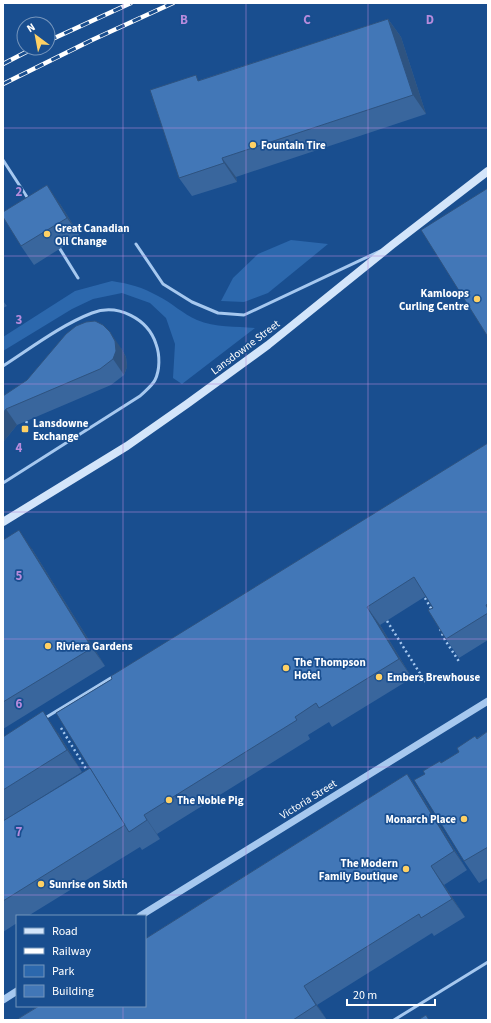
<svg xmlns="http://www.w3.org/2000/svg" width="491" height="1023" font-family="'Source Sans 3',sans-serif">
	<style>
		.green { fill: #2c68ad }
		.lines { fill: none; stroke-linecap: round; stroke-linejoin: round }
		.path { stroke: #a6c8ef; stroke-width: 2.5; stroke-dasharray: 2 3; stroke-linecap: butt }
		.service { stroke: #a6c8ef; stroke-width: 3 }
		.tertiary { stroke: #a6c8ef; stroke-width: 7 }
		.secondary { stroke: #d3e5fa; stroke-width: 8 }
		.rail-casing { stroke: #fff; stroke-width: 4.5 }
		.rail { stroke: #194e8f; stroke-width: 3; stroke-dasharray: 9; stroke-linecap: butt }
		.wall { fill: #39669d }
		.shaded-wall { fill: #2e5380 }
		.building { fill: #4277b7; stroke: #2e5380 }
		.grid { fill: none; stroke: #b68bdc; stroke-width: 1; stroke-opacity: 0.55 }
		.poi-dot { fill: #ffd164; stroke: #194e8f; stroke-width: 1.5 }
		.labels { text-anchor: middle; stroke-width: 3.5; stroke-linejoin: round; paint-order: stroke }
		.poi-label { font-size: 11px; font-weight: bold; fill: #fff; stroke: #194e8f; text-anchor: start }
		.street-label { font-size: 11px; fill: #fff; stroke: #194e8f }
		.grid-label { font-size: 13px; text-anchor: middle; font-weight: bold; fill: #b68bdc; stroke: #194e8f; stroke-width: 3.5; stroke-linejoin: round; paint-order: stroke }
	</style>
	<rect width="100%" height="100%" fill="#194e8f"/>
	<g class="green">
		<path d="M 291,240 L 328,244 L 268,293 L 244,302 L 221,301 L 233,278 L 258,254 Z"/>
		<path d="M 112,281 C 130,284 142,287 158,296 C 172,303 183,314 197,320 C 215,328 236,326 255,328 L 182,384 L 173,378 L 175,344 L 166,318 L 150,303 L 122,293 L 93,299 L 72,309 L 3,351 L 3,337 L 75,291 Z"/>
	</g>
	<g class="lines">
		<g class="path">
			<path d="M 25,433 L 27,419"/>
			<path d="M 425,598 L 432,610"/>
			<path d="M 387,621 L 426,683"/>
			<path d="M 440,629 L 445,640 L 460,663"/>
			<path d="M 61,728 L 88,772"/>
		</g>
		<g class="service">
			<path d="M 3,160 L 29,200"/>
			<path d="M 136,244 L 163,284 L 192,302 L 218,313 L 244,315 L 380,251"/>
			<path d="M 60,249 L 78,278"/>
			<path d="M 3,366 C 31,348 61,325 92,313 C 118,303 148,319 156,344 C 160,355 160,370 155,380 C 152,386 145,391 140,396 L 3,483"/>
			<path d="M 45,718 L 114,676"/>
			<path d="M 394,1020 L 488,962"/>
		</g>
		<g class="tertiary">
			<path d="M 140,916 L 488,701"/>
			<path d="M 3,1000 L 17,991"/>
		</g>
		<path class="secondary" d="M 3,522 L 127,446 L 187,404 L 268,345 L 392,245 L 488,171"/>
		<defs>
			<g id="rail">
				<path d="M 48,41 L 131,3"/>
				<path d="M 3,64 L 34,48"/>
				<path d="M 3,84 L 92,40 L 173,3"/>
			</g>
		</defs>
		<use href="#rail" class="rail-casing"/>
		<use href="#rail" class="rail"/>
	</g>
	<g class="wall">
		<path d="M 388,19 L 401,37 L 426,114 L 236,177 L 237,182 L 192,196 L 179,178 L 200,80 Z"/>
		<path d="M 60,204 L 80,236 L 34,265 L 21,246 Z"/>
		<path d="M 3,301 L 7,306 L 3,308 Z"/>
		<path d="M 121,348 L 126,357 L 127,367 L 124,375 L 111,385 L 17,425 L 4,441 L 3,441 L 3,396 Z"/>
		<path d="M 488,443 L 488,640 L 459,658 L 446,639 L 433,608 L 426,596 L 380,625 L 412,678 L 332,727 L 329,722 L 308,735 L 310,739 L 157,834 L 160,839 L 142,850 L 140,847 L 28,916 L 17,916 L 17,923 L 3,932 L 3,821 L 90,768 L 112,679 Z"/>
		<path d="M 3,540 L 32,549 L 105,666 L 3,729 Z"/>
		<path d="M 488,731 L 488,878 L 479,883 L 464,861 L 425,774 L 441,763 L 459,752 L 477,738 Z"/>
		<path d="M 58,733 L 82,772 L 3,821 L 3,737 Z"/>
		<path d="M 407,774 L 420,793 L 467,870 L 444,885 L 465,917 L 434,936 L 432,933 L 317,1005 L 327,1020 L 16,1020 Z"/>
	</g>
	<g class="shaded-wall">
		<path d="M 388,19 L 401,37 L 426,114 L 413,95 Z"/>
		<path d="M 222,158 L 236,177 L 237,182 L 224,163 Z"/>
		<path d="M 47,185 L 60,204 L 80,236 L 67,218 Z"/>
		<path d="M 110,332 L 121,348 L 126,357 L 127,367 L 124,375 L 113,359 Z"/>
		<path d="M 6,409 L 17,425 L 4,441 L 3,440 L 3,413 Z"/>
		<path d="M 19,530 L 32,549 L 105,666 L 92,648 Z"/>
		<path d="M 367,607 L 380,625 L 412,678 L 399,659 Z"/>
		<path d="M 43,711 L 58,733 L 82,772 L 67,750 Z"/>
		<path d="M 407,774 L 420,793 L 467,870 L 454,851 Z"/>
		<path d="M 144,815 L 157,834 L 160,839 L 147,820 Z"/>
		<path d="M 431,866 L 444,885 L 465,917 L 452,899 Z"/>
		<path d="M 304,986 L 317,1005 L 327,1020 L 316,1005 Z"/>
	</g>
	<g class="building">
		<path d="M 388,19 L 413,95 L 222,158 L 224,163 L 179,178 L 150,90 L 196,75 L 198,81 Z"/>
		<path d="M 47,185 L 67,218 L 21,246 L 3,217 L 3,212 Z"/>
		<path d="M 488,188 L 488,337 L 421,230 Z"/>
		<path d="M 95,321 L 103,325 L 110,332 L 115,341 L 116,351 L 113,359 L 100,369 L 6,409 L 3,413 L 3,396 L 27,380 L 66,334 L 76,326 L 86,322 Z"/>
		<path d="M 488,443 L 488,604 L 486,605 L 488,609 L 488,613 L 446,639 L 428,610 L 433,608 L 414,577 L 367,607 L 399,659 L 319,708 L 316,703 L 295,717 L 297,720 L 144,815 L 147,820 L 129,832 L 56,713 L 112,679 L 111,676 Z"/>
		<path d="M 19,530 L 92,648 L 3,702 L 3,540 Z"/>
		<path d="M 43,711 L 67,750 L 3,790 L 3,737 Z"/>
		<path d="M 488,731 L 488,847 L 464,861 L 414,780 L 425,774 L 423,771 L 440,761 L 441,763 L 459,752 L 457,748 L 475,736 L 477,739 Z"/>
		<path d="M 90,768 L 125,825 L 3,901 L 3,821 Z"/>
		<path d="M 407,774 L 454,851 L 431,866 L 452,899 L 421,918 L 419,914 L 304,986 L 316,1005 L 293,1020 L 16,1020 L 39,1006 L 145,1006 L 145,939 Z"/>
		<path d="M 426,1015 L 429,1020 L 418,1020 Z"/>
	</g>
	<path class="grid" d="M 123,3 L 123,916M 246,3 L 246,1020M 368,3 L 368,1020M 3,128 L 488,128M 3,256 L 488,256M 3,384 L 488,384M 3,512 L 488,512M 3,639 L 488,639M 3,767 L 488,767M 3,895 L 488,895M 123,1006 L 123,1020"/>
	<g class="poi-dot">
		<circle cx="253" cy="145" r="4"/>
		<circle cx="47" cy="234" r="4"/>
		<circle cx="477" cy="299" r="4"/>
		<rect x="21" y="425" width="8" height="8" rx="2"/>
		<circle cx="48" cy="646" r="4"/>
		<circle cx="286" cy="668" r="4"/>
		<circle cx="379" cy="677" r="4"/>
		<circle cx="169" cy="800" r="4"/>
		<circle cx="464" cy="819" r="4"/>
		<circle cx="406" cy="869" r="4"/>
		<circle cx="41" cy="884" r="4"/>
	</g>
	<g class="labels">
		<g class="poi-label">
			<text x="261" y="149">Fountain Tire</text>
			<text x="55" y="232">Great Canadian<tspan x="55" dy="13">Oil Change</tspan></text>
			<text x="469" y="297" text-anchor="end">Kamloops<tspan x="469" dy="13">Curling Centre</tspan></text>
			<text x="33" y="427">Lansdowne<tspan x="33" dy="13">Exchange</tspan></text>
			<text x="56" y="650">Riviera Gardens</text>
			<text x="294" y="666">The Thompson<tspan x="294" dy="13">Hotel</tspan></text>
			<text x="387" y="681">Embers Brewhouse</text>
			<text x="177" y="804">The Noble Pig</text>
			<text x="456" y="823" text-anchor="end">Monarch Place</text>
			<text x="398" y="867" text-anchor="end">The Modern<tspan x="398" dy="13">Family Boutique</tspan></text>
			<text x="49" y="888">Sunrise on Sixth</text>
		</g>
		<g class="street-label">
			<text transform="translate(245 347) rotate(-37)" y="4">Lansdowne Street</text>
			<text transform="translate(308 799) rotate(-32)" y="4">Victoria Street</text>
		</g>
	</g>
	<g class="grid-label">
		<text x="184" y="24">B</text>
		<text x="307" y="24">C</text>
		<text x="430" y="24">D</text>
		<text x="19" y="196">2</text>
		<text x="19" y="324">3</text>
		<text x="19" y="452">4</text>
		<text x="19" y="580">5</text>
		<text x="19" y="708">6</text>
		<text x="19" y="836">7</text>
	</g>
	<rect width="491" height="1023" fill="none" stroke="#ffffff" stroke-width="8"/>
	<rect x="16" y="915" width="130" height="92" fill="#194e8f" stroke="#7595bc"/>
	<rect x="24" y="928" width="20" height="6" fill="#d3e5fa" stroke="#7595bc"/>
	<text x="52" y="935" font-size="12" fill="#ffffff">Road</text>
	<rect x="24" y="948" width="20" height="6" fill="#ffffff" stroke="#7595bc"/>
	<text x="52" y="955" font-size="12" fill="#ffffff">Railway</text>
	<rect x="24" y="965" width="20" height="12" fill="#2c68ad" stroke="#7595bc"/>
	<text x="52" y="975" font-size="12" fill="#ffffff">Park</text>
	<rect x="24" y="985" width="20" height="12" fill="#4277b7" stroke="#7595bc"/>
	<text x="52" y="995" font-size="12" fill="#ffffff">Building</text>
	<g transform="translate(36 36) rotate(328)"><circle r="19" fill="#194e8f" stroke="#7595bc"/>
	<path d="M0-3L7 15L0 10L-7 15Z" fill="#ffd164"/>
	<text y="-6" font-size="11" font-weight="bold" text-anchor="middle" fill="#ffffff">N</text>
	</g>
	<path d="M347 999v6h88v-6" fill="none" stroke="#ffffff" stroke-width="2"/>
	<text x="353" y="999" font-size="12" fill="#ffffff" stroke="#194e8f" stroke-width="3" paint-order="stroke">20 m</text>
</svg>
